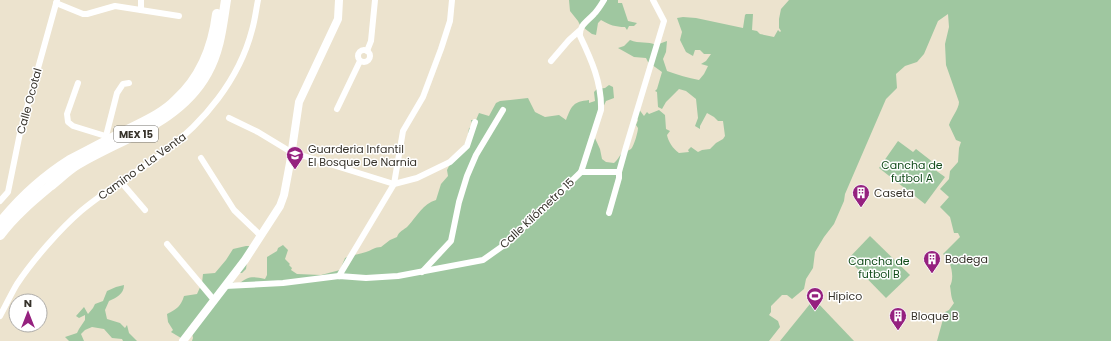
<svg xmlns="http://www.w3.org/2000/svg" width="1111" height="341" font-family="Poppins,sans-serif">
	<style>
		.green { fill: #9fc7a0 }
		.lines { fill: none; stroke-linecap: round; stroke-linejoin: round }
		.minor { stroke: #fff; stroke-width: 6 }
		.tertiary { stroke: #fff; stroke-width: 8 }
		.primary { stroke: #fff; stroke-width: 10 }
		.labels { text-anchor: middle; stroke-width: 3; stroke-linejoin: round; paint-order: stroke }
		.shield { fill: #fff; stroke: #73706b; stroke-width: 1 }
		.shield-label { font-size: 10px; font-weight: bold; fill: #37332b }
		.street-label { font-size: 11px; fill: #37332b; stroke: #fff }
		.poi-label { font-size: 11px; fill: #37332b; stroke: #fff; text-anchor: start }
		.park-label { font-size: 11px; fill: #114b19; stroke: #fff }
	</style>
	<rect width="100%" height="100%" fill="#ece3ce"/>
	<g class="green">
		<path d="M 569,0 L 618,0 L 618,3 L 622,3 L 628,21 L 637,23 L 634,26 L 629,26 L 627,30 L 625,27 C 615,27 610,25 601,20 L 598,23 L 596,35 L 592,34 L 580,25 L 578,21 L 570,11 Z"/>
		<path d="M 789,0 L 1111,0 L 1111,341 L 937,341 L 945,312 L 949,310 L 954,303 C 951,299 951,291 950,286 C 955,277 951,260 943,254 L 960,237 L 958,233 L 954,233 L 950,217 L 940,207 L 949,197 L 940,189 L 949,179 L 950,171 L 958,162 L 959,148 L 961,142 L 956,140 L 949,125 C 951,118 959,109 959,102 L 946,65 L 945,44 L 949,27 L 948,14 L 938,21 L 924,54 L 917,62 L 905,66 L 896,74 L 897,88 L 886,99 L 845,194 L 844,201 L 834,224 L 824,237 L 815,252 L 813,268 L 806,279 L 804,289 L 792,299 L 787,295 L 782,295 L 771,306 L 771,312 L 769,315 L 778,321 L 780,327 L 769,341 L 192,341 L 193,338 L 192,333 L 181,338 L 171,332 L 173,330 L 168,322 L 167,314 C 177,309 181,306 184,296 L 197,294 L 202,283 L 203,274 L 215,273 L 226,260 L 233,249 L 246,246 L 253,246 L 248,255 L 246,269 L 242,273 L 234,273 L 231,282 L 238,284 C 249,276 252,276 265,279 L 267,275 L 267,257 L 277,251 L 278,248 L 283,245 L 288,250 L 285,259 L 290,264 L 289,265 L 292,268 L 291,270 L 297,274 L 321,275 L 340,270 L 345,258 C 353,254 358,255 366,252 C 372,250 375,247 381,247 L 390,240 L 397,237 C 399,231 404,230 408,226 C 417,216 423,204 436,200 L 441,184 L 448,176 L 447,170 L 449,166 L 467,141 L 469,128 L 473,127 L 471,120 L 476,120 L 479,113 L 489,116 L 496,103 L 500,101 L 528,98 L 535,112 L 545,117 L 559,115 L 566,120 C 572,105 573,102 589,100 L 589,103 L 595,101 L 594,92 L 597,89 L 605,88 L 609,85 L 613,87 L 614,98 L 606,101 L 601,112 L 594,136 L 600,149 L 602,159 L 606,162 L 614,163 C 618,160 619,156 622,153 C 625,151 628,151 631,149 C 634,146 638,132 638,128 L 636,125 L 638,120 L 636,118 L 638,117 L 638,108 L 644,116 L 647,112 L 649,114 L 659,110 L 665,115 L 666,129 L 670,131 L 667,135 C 668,141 673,149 679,153 L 689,152 L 688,150 L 691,147 L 698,152 L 702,150 L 710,149 L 716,143 L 723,139 L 725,136 L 723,121 L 718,121 L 714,117 L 707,113 L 700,126 L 700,129 L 695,126 L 698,118 L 696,99 L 686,91 L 679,89 L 666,102 L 662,109 L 658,107 L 657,92 L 655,91 L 657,89 L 662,72 L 648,62 L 646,58 L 634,57 L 618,48 L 624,46 L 630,40 C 639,44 648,41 656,45 L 667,41 L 666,52 L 663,59 L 667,71 C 678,75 688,78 699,80 L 704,74 L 708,66 L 701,64 L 706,61 L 711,54 L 704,54 L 700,50 L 695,50 L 693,56 L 686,52 L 680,40 L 682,32 L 677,18 L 683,17 L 696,18 L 743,28 L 745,15 L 746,14 L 753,14 L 752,30 L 757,31 L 760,34 L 774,37 L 778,30 L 780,32 L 781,31 L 779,28 L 779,19 L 781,9 Z"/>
		<path d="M 898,141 L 913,152 L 916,149 L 934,163 L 931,167 L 945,177 L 925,204 L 879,168 Z"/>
		<path d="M 870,236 L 910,275 L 886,298 L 848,259 Z"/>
		<path d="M 124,285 C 124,294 116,298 109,301 L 105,310 L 107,319 L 120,323 L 125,328 L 127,325 L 129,333 L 137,341 L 123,341 L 122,339 L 112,338 L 104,329 L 92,327 L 85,330 L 81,334 L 84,341 L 69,341 L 65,337 L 77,333 L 79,329 L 85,320 L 85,315 L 79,318 L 76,316 L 84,307 L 88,314 L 93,308 L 95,304 L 103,301 L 107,291 L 116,287 Z"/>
		<path d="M 814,299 L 854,341 L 780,341 Z"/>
	</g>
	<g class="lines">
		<g class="minor">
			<path d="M 56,3 L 83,14 L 87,14 L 115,6 L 179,16"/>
			<path d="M 141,10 L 141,0"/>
			<circle cx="364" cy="56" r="6"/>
			<path d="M 367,51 L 371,41 L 375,0"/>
			<path d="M 551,61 L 569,40 L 579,31"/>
			<path d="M 78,83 L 67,114 L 68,122 L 73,126 L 112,138"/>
			<path d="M 337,109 L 360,61"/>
			<path d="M 229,118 L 258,132 L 291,152 L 394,184 L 417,178 L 450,162 L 467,146 L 475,122"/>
			<path d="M 106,136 L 117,93 L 123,84 L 129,83"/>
			<path d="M 201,158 L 234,210 L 261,236"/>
			<path d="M 581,172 L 601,110 C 602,83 591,59 580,36 C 579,25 588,21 594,14 C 598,10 601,5 604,0"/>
			<path d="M 121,182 L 145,210"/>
			<path d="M 0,201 L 8,192 L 20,133 L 57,0"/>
			<path d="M 609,213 L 619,178 L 619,172 L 626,147 L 664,21 L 653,0"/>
			<path d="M 167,244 L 214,300"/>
			<path d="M 422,272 L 451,241 L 459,202 L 467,176 L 476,155 L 503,110"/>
			<path d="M 339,276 L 394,184 L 403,131 L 423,97 L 441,49 L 450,21 L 452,0"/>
			<path d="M 225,286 L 283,283 L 339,276 L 366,278 L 398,276 L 483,260 L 507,243 L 581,172 L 619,172"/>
			<path d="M 0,316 C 6,305 11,294 17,284 C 33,260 60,229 81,211 C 107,189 136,173 163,153 C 204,122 239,80 252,30 C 255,20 256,10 258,0"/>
		</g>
		<path class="tertiary" d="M 183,341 L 245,260 L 280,206 L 284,195 L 290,163 L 299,102 L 338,19 L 339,0"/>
		<g class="primary">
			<path d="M 0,223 C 20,198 43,177 70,160 C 88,151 106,141 124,132 C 141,123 163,114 176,100 C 201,77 213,47 217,14"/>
			<path d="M 0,235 C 14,216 32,201 50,186 C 59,179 68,170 78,164 C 124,137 180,122 207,73 C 220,50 222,25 226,0"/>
		</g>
	</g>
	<defs>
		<symbol id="school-pin" viewBox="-11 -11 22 30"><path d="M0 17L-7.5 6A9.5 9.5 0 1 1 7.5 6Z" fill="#95217f" stroke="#fff"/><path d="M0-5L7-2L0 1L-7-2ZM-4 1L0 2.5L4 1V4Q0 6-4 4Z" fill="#fff"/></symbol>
		<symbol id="building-pin" viewBox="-11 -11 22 30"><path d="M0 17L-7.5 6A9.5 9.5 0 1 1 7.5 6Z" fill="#95217f" stroke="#fff"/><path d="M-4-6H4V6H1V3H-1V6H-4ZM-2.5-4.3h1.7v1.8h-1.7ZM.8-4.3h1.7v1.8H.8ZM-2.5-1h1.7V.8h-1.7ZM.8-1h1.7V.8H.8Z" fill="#fff"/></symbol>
		<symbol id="stadium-pin" viewBox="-11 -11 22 30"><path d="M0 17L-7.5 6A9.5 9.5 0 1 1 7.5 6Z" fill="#95217f" stroke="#fff"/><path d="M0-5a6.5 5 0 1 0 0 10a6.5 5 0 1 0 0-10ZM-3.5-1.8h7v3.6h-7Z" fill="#fff"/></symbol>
	</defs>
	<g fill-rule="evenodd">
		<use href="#school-pin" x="285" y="145" width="20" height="27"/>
		<use href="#building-pin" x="851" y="183" width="20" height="27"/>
		<use href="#building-pin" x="922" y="249" width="20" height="27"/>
		<use href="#stadium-pin" x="805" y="286" width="20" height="27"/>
		<use href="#building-pin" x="888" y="306" width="20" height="27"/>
	</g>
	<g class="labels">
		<rect class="shield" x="114" y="126" width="44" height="16" rx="3"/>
		<g class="shield-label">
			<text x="136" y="138">MEX 15</text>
		</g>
		<g class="street-label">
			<text transform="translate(29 101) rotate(-75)" y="4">Calle Ocotal</text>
			<text transform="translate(142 166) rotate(-36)" y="4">Camino a La Venta</text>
			<text transform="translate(537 213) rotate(-43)" y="4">Calle Kilómetro 15</text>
		</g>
		<g class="poi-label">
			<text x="308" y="153">Guarderia Infantil<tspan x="308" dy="13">El Bosque De Narnia</tspan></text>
			<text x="874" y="197">Caseta</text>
			<text x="945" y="263">Bodega</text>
			<text x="828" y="300">Hípico</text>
			<text x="911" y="320">Bloque B</text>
		</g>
		<g class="park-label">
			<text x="912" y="169">Cancha de<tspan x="912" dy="13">futbol A</tspan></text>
			<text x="879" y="265">Cancha de<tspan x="879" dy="13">futbol B</tspan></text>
		</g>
	</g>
	<g transform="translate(28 313)"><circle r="19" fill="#ffffff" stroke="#afadaa"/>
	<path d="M0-3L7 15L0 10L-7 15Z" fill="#95217f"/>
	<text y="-6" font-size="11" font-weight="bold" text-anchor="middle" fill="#37332b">N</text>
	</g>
</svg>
